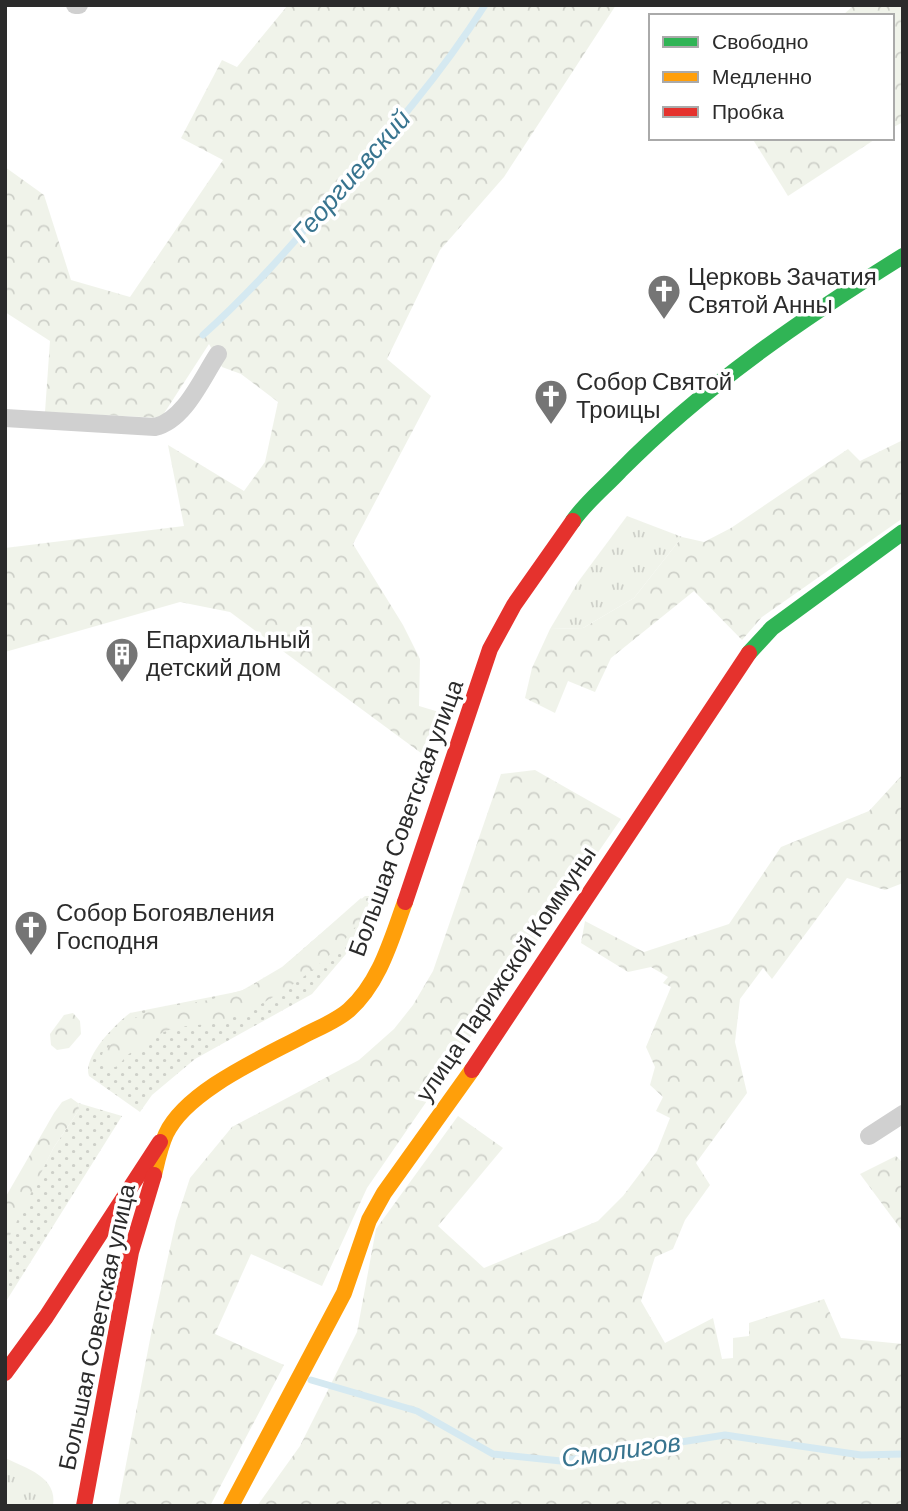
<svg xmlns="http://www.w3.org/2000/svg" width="908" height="1511" font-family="Barlow,sans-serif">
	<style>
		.grass { fill: url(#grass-dots) }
		.forest { fill: url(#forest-crowns) }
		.park { fill: url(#park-tufts) }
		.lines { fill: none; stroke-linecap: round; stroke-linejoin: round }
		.stream { stroke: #d5e9f1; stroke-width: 7 }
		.street { stroke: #d0d0d0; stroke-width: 18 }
		.fast { stroke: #30b455; stroke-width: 16 }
		.slow { stroke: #ff9f0a; stroke-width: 16 }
		.jam { stroke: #e5322d; stroke-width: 16 }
		.labels { text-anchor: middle; stroke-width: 7; stroke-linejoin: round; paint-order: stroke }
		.poi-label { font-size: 24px; fill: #2b2b2b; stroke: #fff; text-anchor: start }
		.street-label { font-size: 24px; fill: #2b2b2b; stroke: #fff }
		.water-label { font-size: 26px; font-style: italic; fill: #38748f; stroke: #fff }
	</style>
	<defs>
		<pattern id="grass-dots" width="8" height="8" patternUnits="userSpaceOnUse" patternTransform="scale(1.75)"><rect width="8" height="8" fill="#f0f3ea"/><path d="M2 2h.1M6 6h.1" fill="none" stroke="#ced0c9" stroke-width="1.8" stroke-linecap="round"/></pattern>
		<pattern id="forest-crowns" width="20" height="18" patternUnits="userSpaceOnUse" patternTransform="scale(1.75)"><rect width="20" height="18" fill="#f0f3ea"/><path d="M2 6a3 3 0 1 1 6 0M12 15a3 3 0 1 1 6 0" fill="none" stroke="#ced0c9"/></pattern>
		<pattern id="park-tufts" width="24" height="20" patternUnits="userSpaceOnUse" patternTransform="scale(1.75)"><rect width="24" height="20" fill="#f0f3ea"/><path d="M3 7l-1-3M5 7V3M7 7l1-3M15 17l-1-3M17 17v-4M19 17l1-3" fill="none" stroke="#ced0c9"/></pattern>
	</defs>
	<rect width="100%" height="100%" fill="#fff"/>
	<g class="grass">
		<path d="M 365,896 L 372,896 L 346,954 L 312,994 L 195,1059 L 152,1095 L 140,1112 L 89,1076 C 82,1058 115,1024 130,1013 L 241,991 L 282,967 Z"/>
		<path d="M 78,1103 L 122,1116 L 5,1303 L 5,1245 L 9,1234 L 54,1147 L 79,1110 Z"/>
	</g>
	<g class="forest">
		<path d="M 288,5 L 616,5 L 504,177 L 440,250 L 387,359 L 431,396 L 353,544 L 403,625 L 420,659 L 419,706 L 439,712 L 421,753 L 230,612 L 180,602 L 5,652 L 5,548 L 184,526 L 168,445 L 244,491 L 265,462 L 278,402 L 241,374 L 222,367 L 209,344 L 161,418 L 45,412 L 50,341 L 5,312 L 5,167 L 44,195 L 71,280 L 130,297 L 223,160 L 181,138 L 222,60 L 237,67 Z"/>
		<path d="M 854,5 L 903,5 L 903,122 L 892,128 L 892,16 L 842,16 Z"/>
		<path d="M 752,138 L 877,138 L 788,196 Z"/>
		<path d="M 903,440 L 903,518 L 762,617 L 742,640 L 694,591 L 611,658 L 595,692 L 568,681 L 555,713 L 525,698 L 532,668 L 550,629 L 583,628 L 634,598 L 682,537 L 704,542 L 731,528 L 848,449 L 860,461 Z"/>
		<path d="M 535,770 L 621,819 L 367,1188 L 322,1286 L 251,1254 L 215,1334 L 284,1365 L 210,1506 L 118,1506 L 152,1329 L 176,1221 L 190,1178 L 232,1127 L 359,1060 L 394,1029 L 413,1005 L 433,971 L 501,774 Z"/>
		<path d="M 903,774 L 903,883 L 885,890 L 847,878 L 772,979 L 763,968 L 740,999 L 735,1042 L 747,1093 L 696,1163 L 710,1185 L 685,1220 L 673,1249 L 655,1257 L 641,1301 L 665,1343 L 713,1318 L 722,1359 L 733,1358 L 733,1338 L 749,1336 L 749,1323 L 824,1299 L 841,1338 L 903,1344 L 903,1506 L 257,1506 L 300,1446 L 357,1332 L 376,1229 L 458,1116 L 503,1148 L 438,1226 L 484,1268 L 598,1221 L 623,1196 L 657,1151 L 670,1118 L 656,1111 L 663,1097 L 650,1085 L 655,1067 L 646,1047 L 671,987 L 663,983 L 668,977 L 651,967 L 628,972 L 581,943 L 585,921 L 644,952 L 729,924 L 781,847 L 869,811 Z"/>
		<path d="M 361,898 L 368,906 C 346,953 271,1006 222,1021 C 203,1027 182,1023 164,1032 C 153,1037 143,1046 132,1052 C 120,1058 123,1069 107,1068 L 102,1054 L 113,1042 L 110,1036 L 114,1029 L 153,1009 L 209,1000 L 246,989 L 276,973 Z"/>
		<path d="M 73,1013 L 80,1021 L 81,1034 L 69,1048 L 57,1050 L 51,1045 L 50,1034 L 64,1015 Z"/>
		<path d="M 71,1098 L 78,1103 L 79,1110 L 54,1147 L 5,1245 L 5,1198 L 54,1113 L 62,1102 Z"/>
		<path d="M 896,1156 L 903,1163 L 903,1232 L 860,1174 Z"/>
	</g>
	<g class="park">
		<path d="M 627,516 L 682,537 L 634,598 L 583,628 L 550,629 L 578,582 Z"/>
		<path d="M 5,1458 C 26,1468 58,1477 53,1506 L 5,1506 Z"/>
	</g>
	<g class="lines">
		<g class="stream">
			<path d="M 203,335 C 250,293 291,246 332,198 C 388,135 440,76 485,5"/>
			<path d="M 311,1380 L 417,1411 L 493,1454 L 561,1461 L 725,1435 L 861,1455 L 903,1454"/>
		</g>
		<g class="street">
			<path d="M 75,5 L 79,5"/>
			<path d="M 5,418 L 155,427 C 185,420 202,378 218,354"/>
			<path d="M 869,1136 L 903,1114"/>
		</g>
		<g class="fast">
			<path d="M 573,521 C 585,503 605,487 620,471 C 704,386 802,319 903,256"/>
			<path d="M 749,653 L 772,628 L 903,532"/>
		</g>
		<g class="slow">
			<path d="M 154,1175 C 157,1162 160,1147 166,1134 C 186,1091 262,1058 303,1036 C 318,1028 337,1021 349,1010 C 380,982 391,940 405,902"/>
			<path d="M 231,1506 L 344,1293 L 369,1220 L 384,1193 L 472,1070"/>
		</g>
		<g class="jam">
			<path d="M 405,902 L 490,649 L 514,605 L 573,521"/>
			<path d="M 472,1070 L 749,653"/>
			<path d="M 5,1373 L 46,1317 L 160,1142"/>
			<path d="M 84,1506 L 131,1252 L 154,1175"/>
		</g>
	</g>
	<defs>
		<symbol id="church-pin" viewBox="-11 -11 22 30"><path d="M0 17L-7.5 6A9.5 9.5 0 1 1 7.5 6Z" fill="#757575" stroke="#fff"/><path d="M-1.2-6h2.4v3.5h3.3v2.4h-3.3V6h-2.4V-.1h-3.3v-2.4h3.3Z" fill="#fff"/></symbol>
		<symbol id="building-pin" viewBox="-11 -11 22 30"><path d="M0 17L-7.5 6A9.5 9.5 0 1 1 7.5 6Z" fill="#757575" stroke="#fff"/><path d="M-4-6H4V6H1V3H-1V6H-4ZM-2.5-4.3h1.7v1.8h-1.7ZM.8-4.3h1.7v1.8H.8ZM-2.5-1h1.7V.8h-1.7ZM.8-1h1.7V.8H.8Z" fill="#fff"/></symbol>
	</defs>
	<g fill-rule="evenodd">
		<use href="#church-pin" x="645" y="272" width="38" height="52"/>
		<use href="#church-pin" x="532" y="377" width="38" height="52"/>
		<use href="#building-pin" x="103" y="635" width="38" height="52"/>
		<use href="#church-pin" x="12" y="908" width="38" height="52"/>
	</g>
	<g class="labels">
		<g class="poi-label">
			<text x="688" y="285">Церковь Зачатия<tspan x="688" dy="28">Святой Анны</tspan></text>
			<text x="576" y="390">Собор Святой<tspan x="576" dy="28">Троицы</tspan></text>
			<text x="146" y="648">Епархиальный<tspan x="146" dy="28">детский дом</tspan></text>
			<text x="56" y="921">Собор Богоявления<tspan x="56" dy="28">Господня</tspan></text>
		</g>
		<g class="street-label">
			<text transform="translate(406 818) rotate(-70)" y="8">Большая Советская улица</text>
			<text transform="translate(506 974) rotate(-56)" y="8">улица Парижской Коммуны</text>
			<text transform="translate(97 1327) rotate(-78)" y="8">Большая Советская улица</text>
		</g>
		<g class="water-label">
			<text transform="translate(351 176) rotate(-49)" y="9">Георгиевский</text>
			<text transform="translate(621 1450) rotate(-8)" y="9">Смолигов</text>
		</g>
	</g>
	<rect width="908" height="1511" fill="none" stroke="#2b2b2b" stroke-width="14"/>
	<rect x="649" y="14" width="245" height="126" fill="#ffffff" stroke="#aaaaaa" stroke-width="2"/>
	<rect x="663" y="37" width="35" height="10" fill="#30b455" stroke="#aaaaaa" stroke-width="2"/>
	<text x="712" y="49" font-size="21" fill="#2b2b2b">Свободно</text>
	<rect x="663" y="72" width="35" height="10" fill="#ff9f0a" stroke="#aaaaaa" stroke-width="2"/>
	<text x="712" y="84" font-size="21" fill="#2b2b2b">Медленно</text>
	<rect x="663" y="107" width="35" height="10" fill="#e5322d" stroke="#aaaaaa" stroke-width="2"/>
	<text x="712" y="119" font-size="21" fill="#2b2b2b">Пробка</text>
</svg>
